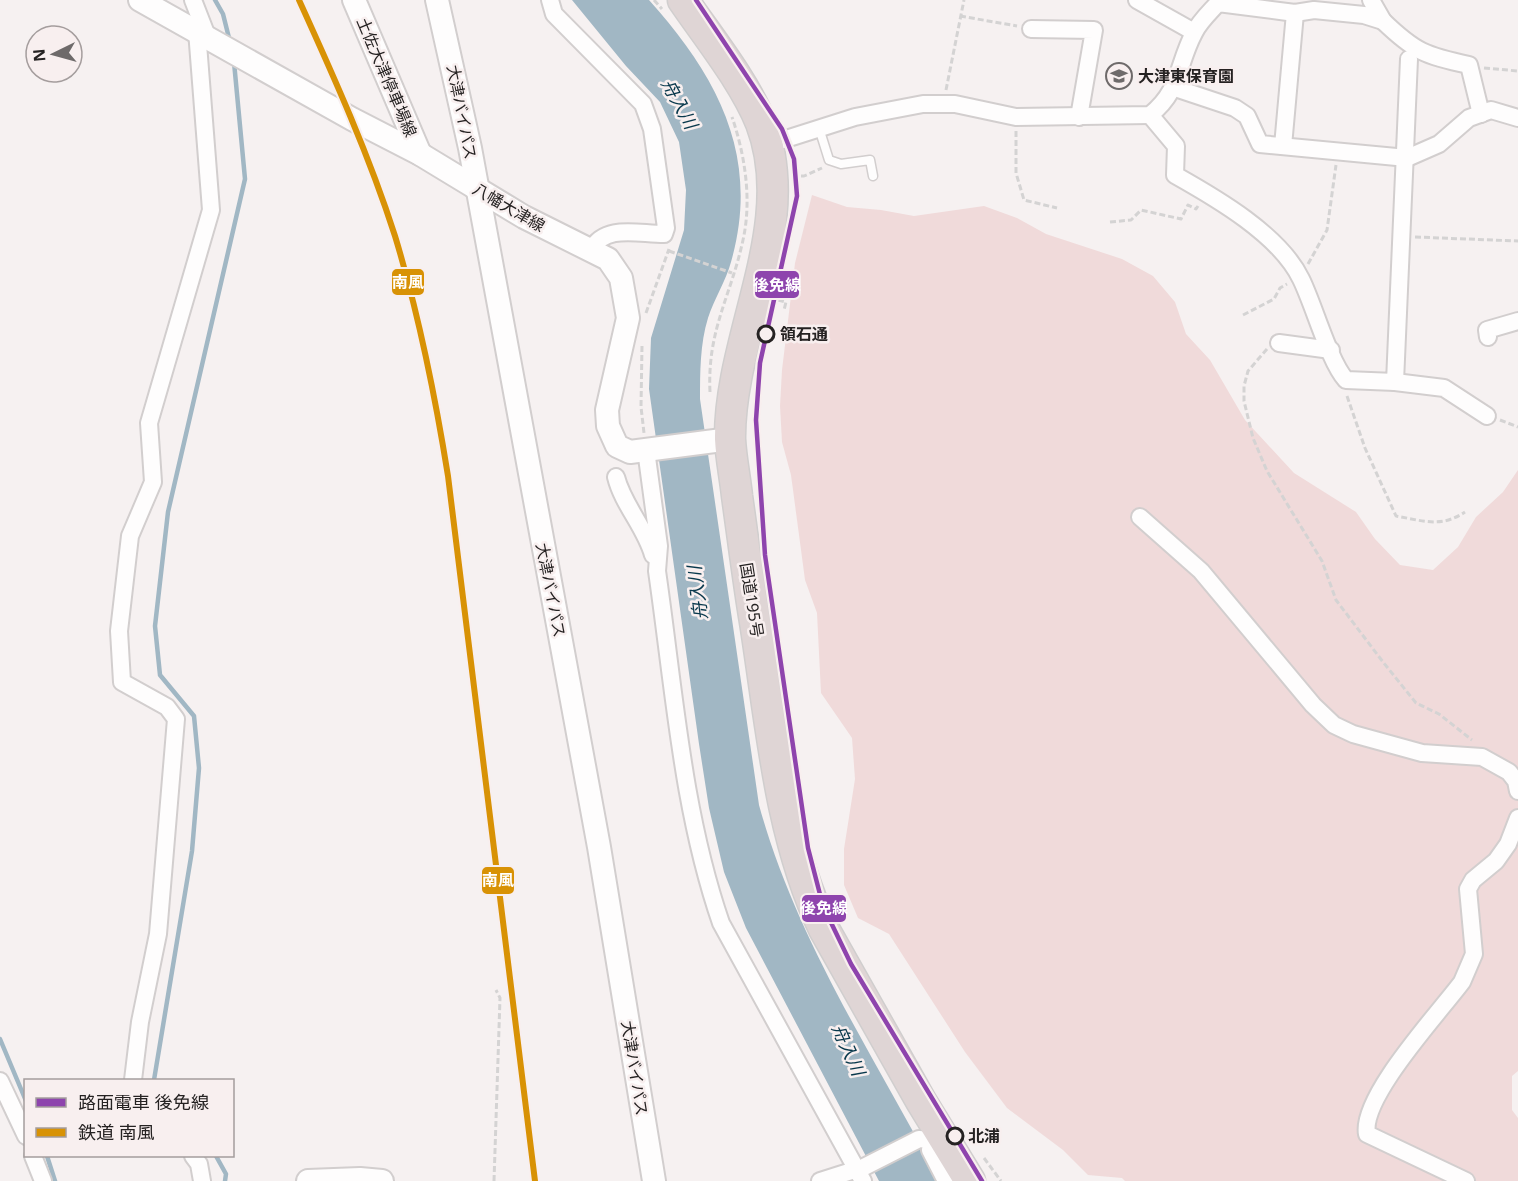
<svg xmlns="http://www.w3.org/2000/svg" width="1518" height="1181" font-family="'Noto Sans','Noto Sans JP',sans-serif">
	<style>
		.green { fill: #f0dada }
		.water { fill: #a1b7c4 }
		.lines { fill: none; stroke-linecap: round; stroke-linejoin: round }
		.stream { stroke: #a1b7c4; stroke-width: 4.5 }
		.lane-casing { stroke: #d2cece; stroke-width: 11 }
		.street-casing { stroke: #d2cece; stroke-width: 20 }
		.secondary-casing { stroke: #d2cece; stroke-width: 26 }
		.highway-casing { stroke: #d0cece; stroke-width: 33 }
		.path { stroke: #d4d3d3; stroke-width: 3; stroke-dasharray: 6 3; stroke-linecap: butt }
		.lane { stroke: #fefdfd; stroke-width: 8 }
		.street { stroke: #fefdfd; stroke-width: 16 }
		.secondary { stroke: #fefdfd; stroke-width: 22 }
		.highway { stroke: #dfd5d5; stroke-width: 30 }
		.rail-1-casing { stroke: #f8efef; stroke-width: 10 }
		.rail-1 { stroke: #d89205; stroke-width: 6 }
		.tram-1-casing { stroke: #f8efef; stroke-width: 9 }
		.tram-1 { stroke: #8e44ad; stroke-width: 4.5 }
		.stop-dot { fill: #f8efef; stroke: #252222; stroke-width: 3 }
		.labels { text-anchor: middle; stroke-width: 5; stroke-linejoin: round; paint-order: stroke }
		.poi-label { font-size: 16px; font-weight: bold; fill: #252222; stroke: #f8efef; text-anchor: start }
		.street-label { font-size: 16px; fill: #252222; stroke: #f8efef }
		.stop-label { font-size: 16px; font-weight: bold; fill: #252222; stroke: #f8efef; text-anchor: start }
		.water-label { font-size: 18px; font-style: italic; fill: #08384c; stroke: #f8efef }
		.line-badge { stroke: #f8efef; stroke-width: 2 }
		.badge-label { font-size: 16px; text-anchor: middle; font-weight: bold; fill: #fff }
	</style>
	<rect width="100%" height="100%" fill="#f6f1f1"/>
	<path class="green" d="M 812,195 L 847,207 L 881,210 L 914,216 L 984,206 L 1017,218 L 1046,234 L 1122,259 L 1153,276 L 1175,302 L 1186,334 L 1210,360 L 1245,420 L 1294,473 L 1356,512 L 1375,539 L 1400,565 L 1433,570 L 1458,547 L 1476,517 L 1503,492 L 1518,470 L 1518,1071 L 1512,1076 L 1512,1110 L 1518,1118 L 1518,1181 L 1125,1181 L 1122,1178 L 1088,1175 L 1063,1150 L 1007,1108 L 965,1052 L 889,934 L 858,918 L 844,885 L 844,849 L 855,779 L 852,738 L 821,693 L 817,613 L 805,580 L 791,475 L 782,442 L 780,406 L 782,370 L 795,263 Z"/>
	<path class="water" d="M 572,0 L 649,0 C 718,77 761,157 731,262 C 726,281 714,299 708,318 C 700,344 700,372 700,399 L 759,805 C 796,940 875,1058 940,1181 L 879,1181 L 746,928 L 724,872 L 709,808 L 699,744 L 649,389 L 651,338 L 684,230 L 686,190 L 679,142 L 660,102 L 626,66 Z"/>
	<g class="lines">
		<g class="stream">
			<path d="M 215,0 L 223,14 L 230,42"/>
			<path d="M 0,1039 L 26,1101"/>
			<path d="M 154,1080 L 192,851 L 199,768 L 194,716 L 160,675 L 155,626 L 168,512 L 245,179 L 234,62"/>
			<path d="M 47,1156 L 55,1181"/>
			<path d="M 216,1156 L 226,1174 L 225,1181"/>
		</g>
		<defs>
			<path id="lane" d="M 819,128 L 829,160 L 841,164 L 870,160 L 873,176"/>
			<g id="street">
				<path d="M 193,0 L 207,36"/>
				<path d="M 550,0 L 554,14 L 643,104 L 652,129 L 666,228 L 664,234 C 637,234 605,224 591,250"/>
				<path d="M 1137,0 L 1194,32"/>
				<path d="M 1383,21 C 1415,52 1426,56 1469,65 L 1481,114"/>
				<path d="M 1031,29 L 1094,30 L 1079,117"/>
				<path d="M 1175,88 L 1235,108 L 1247,116 L 1260,144 L 1407,158 L 1439,144 L 1469,118 L 1491,110 L 1518,118"/>
				<path d="M 1150,115 L 1176,146 L 1175,175 C 1216,198 1280,235 1301,279 C 1314,305 1329,361 1346,380 L 1395,382 L 1409,59"/>
				<path d="M 767,145 L 855,117 L 923,104 L 955,104 L 1016,117 L 1150,115 C 1181,90 1177,65 1194,33 C 1199,22 1210,12 1218,3 L 1295,13 L 1314,10 L 1364,15 L 1383,21 L 1371,0"/>
				<path d="M 1283,146 L 1295,13"/>
				<path d="M 1488,337 L 1487,330 L 1518,321"/>
				<path d="M 1279,343 L 1331,350"/>
				<path d="M 1395,382 L 1444,388 L 1487,416"/>
				<path d="M 646,450 L 659,546 L 657,571 C 674,688 682,810 721,923 L 863,1181"/>
				<path d="M 616,477 C 623,505 645,527 653,555"/>
				<path d="M 1140,517 L 1201,571 L 1313,705 L 1334,725 L 1353,734 L 1422,753 L 1482,757 L 1509,772 L 1516,781 L 1518,791"/>
				<path d="M 133,1080 L 140,1022 L 158,934 L 176,719 L 167,707 L 122,682 L 119,631 L 130,536 L 153,482 L 149,423 L 211,210 L 197,31"/>
				<path d="M 0,1081 L 26,1136"/>
				<path d="M 930,1150 L 946,1181"/>
				<path d="M 33,1156 L 43,1181"/>
				<path d="M 193,1156 L 199,1164 L 202,1181"/>
				<path d="M 820,1181 L 864,1167 L 919,1139 L 929,1140 L 939,1157"/>
				<path d="M 1466,1181 L 1367,1134 C 1360,1098 1438,1014 1462,982 L 1474,954 L 1468,889 L 1473,880 L 1496,861 L 1508,844 L 1518,818"/>
			</g>
			<g id="secondary">
				<path d="M 140,0 L 352,119 L 420,154 L 524,217 L 608,259 L 621,278 L 628,318 L 607,410 L 608,426 L 617,446 L 630,452 L 730,439"/>
				<path d="M 354,0 L 420,154"/>
				<path d="M 437,0 L 470,148 L 599,847 L 654,1181"/>
				<path d="M 308,1181 L 360,1179 L 382,1181"/>
			</g>
			<path id="highway" d="M 683,0 C 709,38 744,81 761,123 C 800,225 729,335 730,439 C 731,458 735,477 737,496 C 743,538 748,580 755,622 C 771,723 779,835 824,929 L 921,1101 L 970,1181"/>
		</defs>
		<use href="#lane" class="lane-casing"/>
		<use href="#street" class="street-casing"/>
		<use href="#secondary" class="secondary-casing"/>
		<use href="#highway" class="highway-casing"/>
		<g class="path">
			<path d="M 654,0 L 662,9"/>
			<path d="M 960,16 L 1017,26"/>
			<path d="M 1484,68 L 1518,71"/>
			<path d="M 946,90 L 964,0"/>
			<path d="M 1016,131 L 1016,173 L 1024,200 L 1057,208"/>
			<path d="M 792,176 L 804,176 L 822,168"/>
			<path d="M 1110,222 L 1131,220 L 1141,210 L 1181,219 L 1188,205 L 1196,209 L 1198,206"/>
			<path d="M 1415,237 L 1518,241"/>
			<path d="M 669,251 L 732,273"/>
			<path d="M 1308,264 L 1327,230 L 1336,165"/>
			<path d="M 778,300 L 786,302 L 784,310"/>
			<path d="M 646,313 L 669,249"/>
			<path d="M 1243,315 L 1274,299 L 1280,288 L 1287,284"/>
			<path d="M 642,346 L 641,407 L 644,433"/>
			<path d="M 1267,349 L 1248,371 L 1244,386 L 1244,401 L 1253,438 L 1267,471 L 1322,561 L 1336,600 L 1383,662 L 1416,703 L 1439,714 L 1472,740"/>
			<path d="M 710,392 C 707,330 731,296 743,240 C 752,200 745,155 732,117"/>
			<path d="M 1347,396 L 1365,448 L 1396,516 C 1424,521 1441,528 1465,512"/>
			<path d="M 1500,420 L 1518,427"/>
			<path d="M 984,1158 L 1001,1181"/>
			<path d="M 494,1181 L 500,998 L 496,990"/>
		</g>
		<use href="#lane" class="lane"/>
		<use href="#street" class="street"/>
		<use href="#secondary" class="secondary"/>
		<use href="#highway" class="highway"/>
		<defs>
			<path id="rail-1" d="M 299,0 C 334,77 369,155 395,236 C 419,315 435,395 448,476 L 535,1181"/>
		</defs>
		<use href="#rail-1" class="rail-1-casing"/>
		<use href="#rail-1" class="rail-1"/>
		<defs>
			<path id="tram-1" d="M 696,0 L 782,129 L 794,159 L 797,196 L 760,363 L 756,420 L 765,555 L 808,848 L 823,906 L 851,964 L 982,1181"/>
		</defs>
		<use href="#tram-1" class="tram-1-casing"/>
		<use href="#tram-1" class="tram-1"/>
	</g>
	<defs>
		<symbol id="school-ring" viewBox="-11 -11 22 22"><circle r="9.5" fill="#f8efef" stroke="#6e6a6a" stroke-width="1.5"/><path d="M0-5L7-2L0 1L-7-2ZM-4 1L0 2.5L4 1V4Q0 6-4 4Z" fill="#6e6a6a"/></symbol>
	</defs>
	<g fill-rule="evenodd">
		<use href="#school-ring" x="1104" y="61" width="30" height="30"/>
	</g>
	<g class="stop-dot">
		<circle cx="766" cy="334" r="8"/>
		<circle cx="955" cy="1136" r="8"/>
	</g>
	<g class="labels">
		<g class="poi-label">
			<text x="1138" y="82">大津東保育園</text>
		</g>
		<g class="street-label">
			<text transform="translate(387 77) rotate(67)" y="6">土佐大津停車場線</text>
			<text transform="translate(462 112) rotate(79)" y="6">大津バイパス</text>
			<text transform="translate(509 207) rotate(30)" y="6">八幡大津線</text>
			<text transform="translate(551 590) rotate(79)" y="6">大津バイパス</text>
			<text transform="translate(752 600) rotate(81)" y="6">国道195号</text>
			<text transform="translate(635 1068) rotate(81)" y="6">大津バイパス</text>
		</g>
		<g class="stop-label">
			<text x="780" y="340">領石通</text>
			<text x="968" y="1142">北浦</text>
		</g>
		<g class="water-label">
			<text transform="translate(679 104) rotate(61)" y="6">舟入川</text>
			<text transform="translate(698 593) rotate(-97)" y="6">舟入川</text>
			<text transform="translate(848 1050) rotate(66)" y="6">舟入川</text>
		</g>
	</g>
	<g class="line-badge">
		<rect x="391" y="268" width="34" height="28" rx="6" fill="#d89205"/>
		<rect x="754" y="270" width="46" height="29" rx="6" fill="#8e44ad"/>
		<rect x="481" y="866" width="34" height="29" rx="6" fill="#d89205"/>
		<rect x="801" y="894" width="46" height="29" rx="6" fill="#8e44ad"/>
	</g>
	<g class="badge-label">
		<text x="408" y="288">南風</text>
		<text x="777" y="291">後免線</text>
		<text x="498" y="886">南風</text>
		<text x="824" y="914">後免線</text>
	</g>
	<rect x="24" y="1079" width="210" height="78" fill="#f8efef" stroke="#a49d9d" stroke-width="1.5"/>
	<rect x="36" y="1098" width="30" height="9" fill="#8e44ad" stroke="#a49d9d" stroke-width="1.5"/>
	<text x="78" y="1109" font-size="18" fill="#252222">路面電車 後免線</text>
	<rect x="36" y="1128" width="30" height="9" fill="#d89205" stroke="#a49d9d" stroke-width="1.5"/>
	<text x="78" y="1139" font-size="18" fill="#252222">鉄道 南風</text>
	<g transform="translate(54 54) rotate(265)"><circle r="28" fill="#f8efef" stroke="#a49d9d" stroke-width="1.5"/>
	<path d="M0-4.5L10 22L0 15L-10 22Z" fill="#6e6a6a"/>
	<text y="-9" font-size="16" font-weight="bold" text-anchor="middle" fill="#252222">N</text>
	</g>
</svg>
